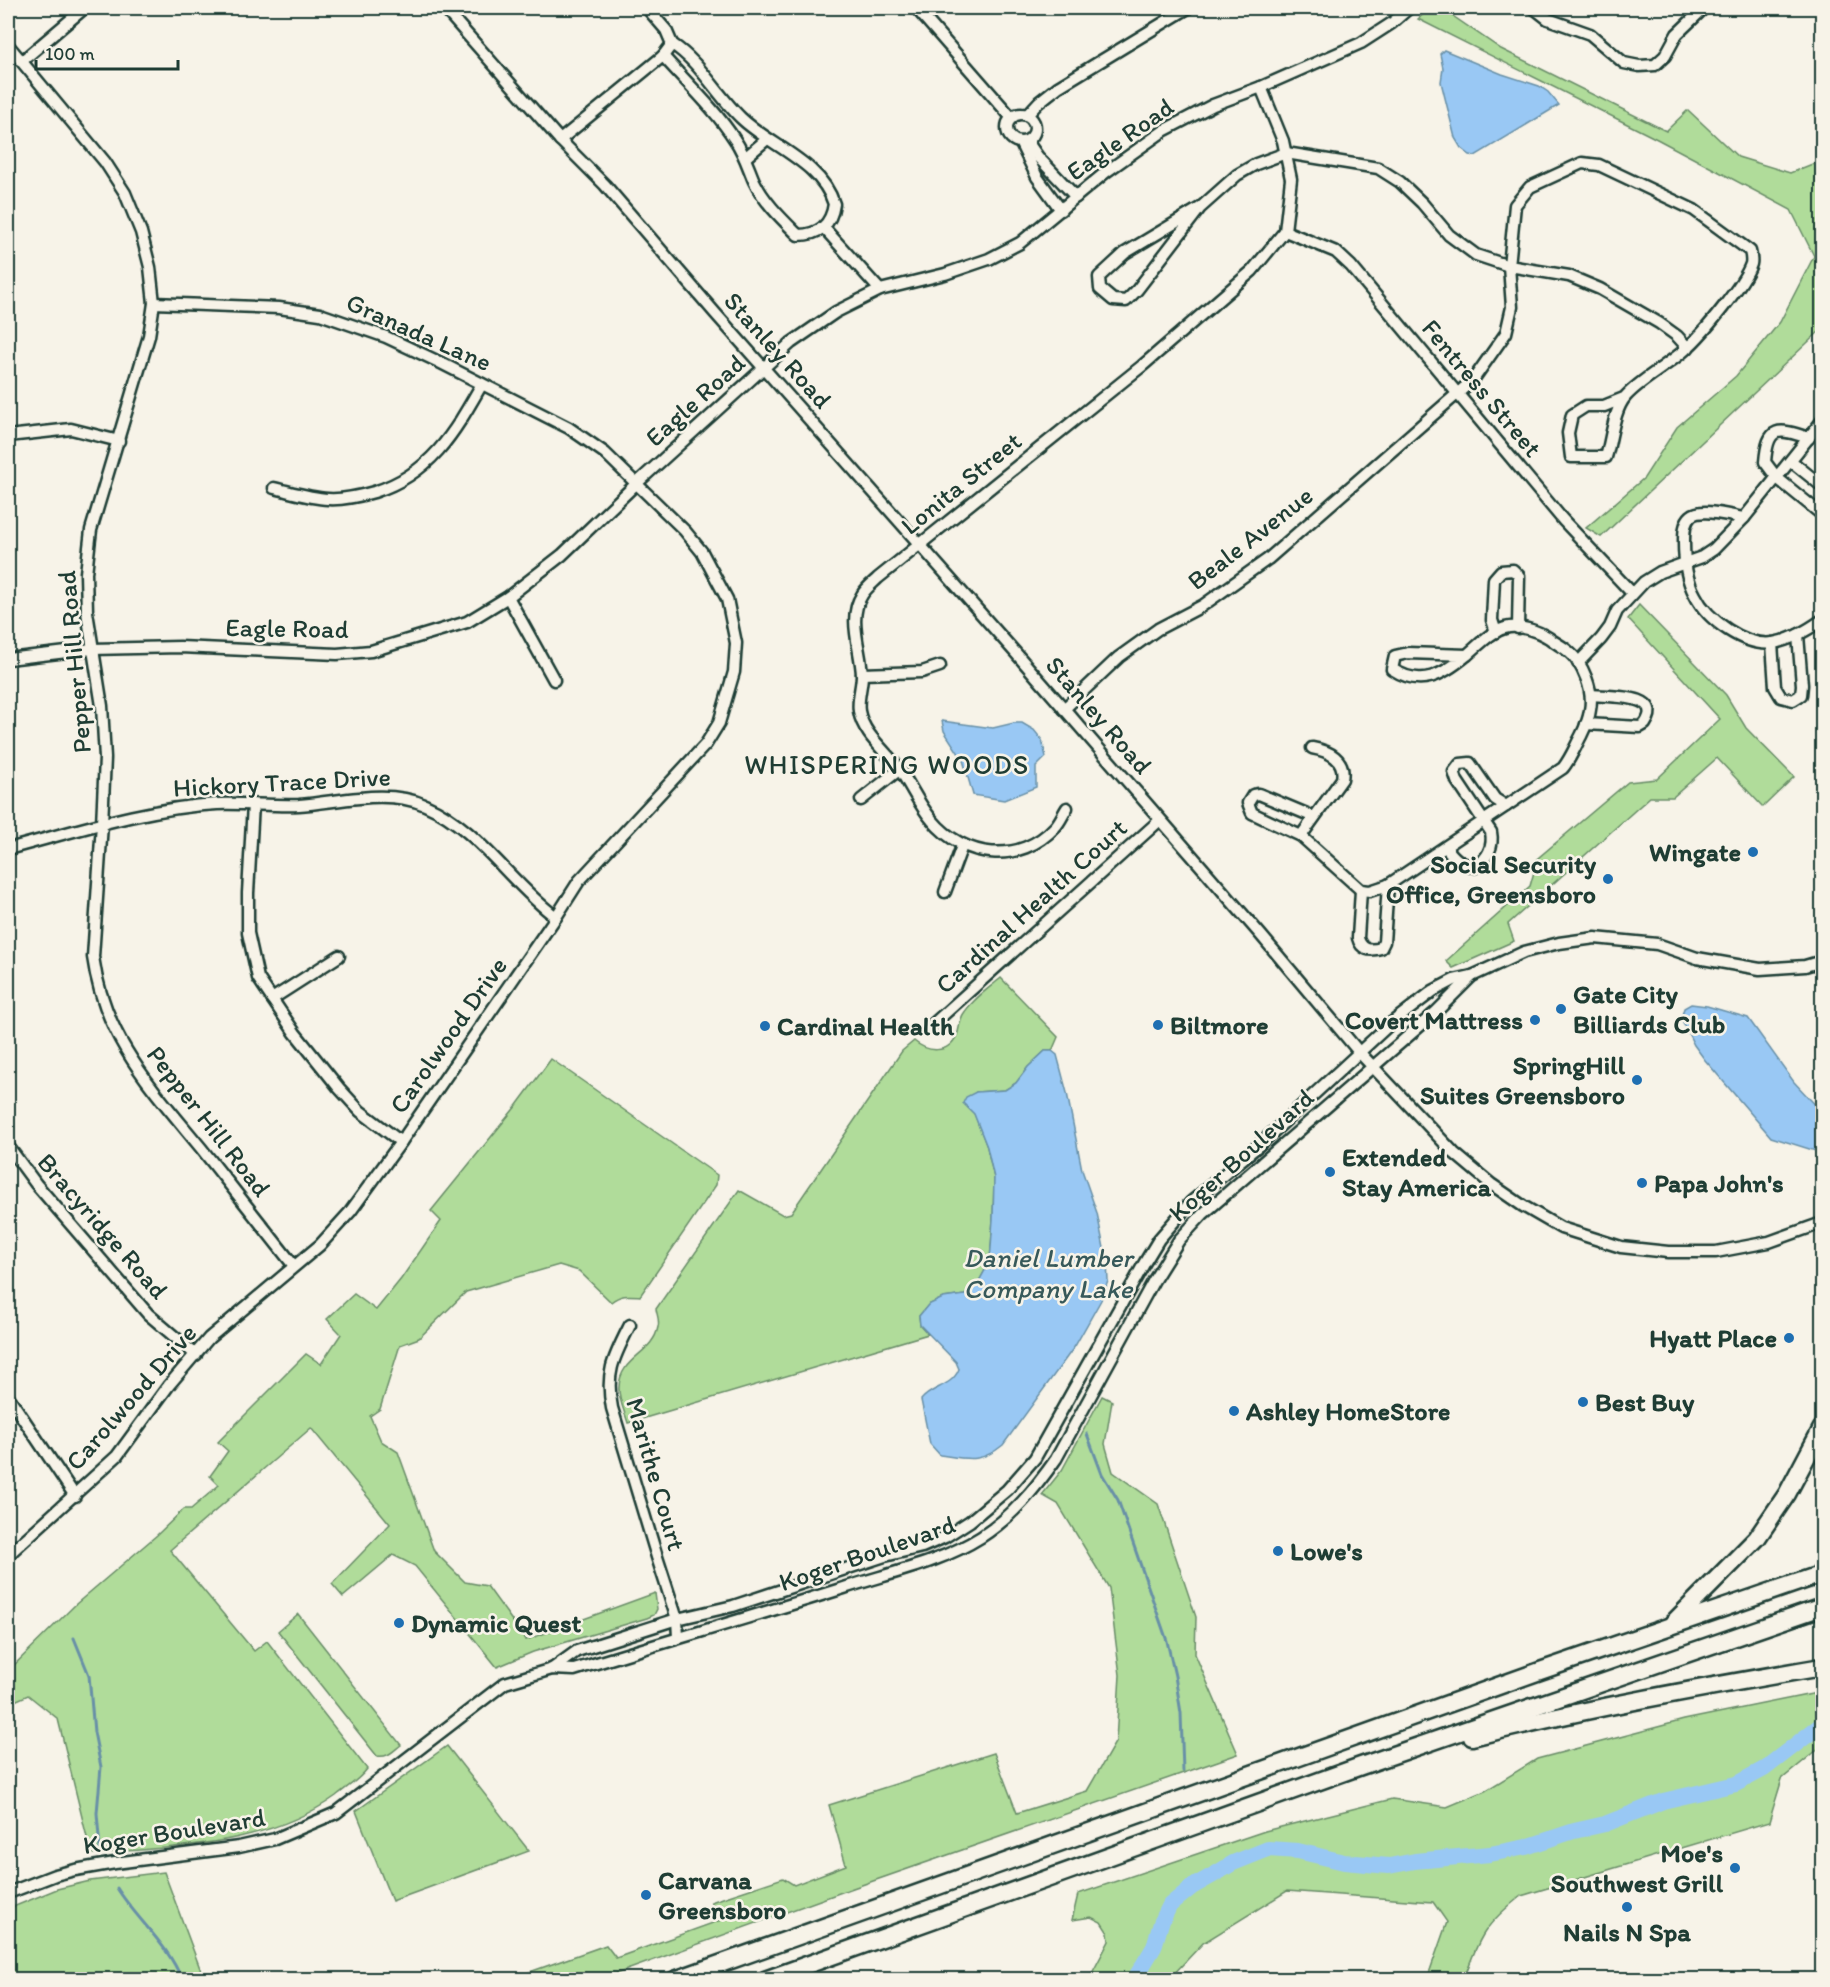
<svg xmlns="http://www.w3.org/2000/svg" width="1830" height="1987" font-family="Itim,sans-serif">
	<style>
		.green { fill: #b0dc9a; stroke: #688c67; stroke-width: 1.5 }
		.water { fill: #99c8f4; stroke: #6890a7; stroke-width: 1.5 }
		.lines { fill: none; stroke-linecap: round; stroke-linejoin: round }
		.stream { stroke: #6890a7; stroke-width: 3 }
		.river { stroke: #99c8f4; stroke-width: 16 }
		.minor-casing { stroke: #1f3d34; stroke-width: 15 }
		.highway-casing { stroke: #1f3d34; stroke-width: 21 }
		.minor { stroke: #f7f3e8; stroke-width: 10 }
		.highway { stroke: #f7f3e8; stroke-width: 16 }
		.poi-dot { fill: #1f6fb2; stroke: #f7f3e8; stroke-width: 2 }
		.labels { text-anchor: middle; stroke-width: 5; stroke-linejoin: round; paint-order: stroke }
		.street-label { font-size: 26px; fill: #1f3d34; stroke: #f7f3e8 }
		.poi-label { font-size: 26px; font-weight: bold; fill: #1f3d34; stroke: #f7f3e8; text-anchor: start }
		.neighbourhood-label { font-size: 27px; letter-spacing: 1.5px; fill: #1f3d34; stroke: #f7f3e8 }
		.water-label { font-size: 27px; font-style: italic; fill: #37595a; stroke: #f7f3e8 }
	</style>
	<rect width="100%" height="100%" fill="#f7f3e8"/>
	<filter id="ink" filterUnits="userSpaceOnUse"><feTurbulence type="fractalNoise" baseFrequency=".0167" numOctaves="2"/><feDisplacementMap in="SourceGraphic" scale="12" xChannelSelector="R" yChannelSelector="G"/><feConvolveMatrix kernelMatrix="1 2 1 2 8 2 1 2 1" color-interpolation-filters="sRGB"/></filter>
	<g filter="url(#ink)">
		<g class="green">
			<path d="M 1430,8 L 1441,8 L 1501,49 L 1666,131 L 1688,110 L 1738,157 L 1790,173 L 1820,161 L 1822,164 L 1822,329 L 1601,537 L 1586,528 L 1644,478 L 1677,427 L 1736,376 L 1780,322 L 1814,256 L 1791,210 L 1657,139 L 1418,19 Z"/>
			<path d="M 1639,605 L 1726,695 L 1746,728 L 1794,777 L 1763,807 L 1717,758 L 1673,797 L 1650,797 L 1508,924 L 1514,941 L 1453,968 L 1446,961 L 1530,886 L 1538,858 L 1628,782 L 1657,779 L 1720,719 L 1628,619 Z"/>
			<path d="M 1001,978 L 1058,1037 L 1052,1051 L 1045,1051 L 1028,1067 L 1016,1083 L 1005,1090 L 976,1092 L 964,1103 L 974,1113 L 987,1147 L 994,1178 L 993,1219 L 990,1261 L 978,1283 L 965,1295 L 943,1298 L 928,1305 L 919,1316 L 920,1325 L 928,1334 L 628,1423 C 625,1412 618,1399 619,1387 C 620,1357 653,1354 658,1327 C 660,1321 657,1315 656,1309 L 739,1190 L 783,1215 L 791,1213 L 902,1051 L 914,1041 C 927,1052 948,1055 957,1035 C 960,1028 959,1020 964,1013 C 973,999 988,989 1001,978 Z"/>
			<path d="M 551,1059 L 717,1175 L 716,1185 L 640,1296 C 628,1295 621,1294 611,1302 L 579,1271 L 559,1265 L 466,1292 L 419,1338 L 400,1345 L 380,1409 L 370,1416 L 381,1441 L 398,1452 L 434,1551 L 465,1582 L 487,1586 L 526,1640 L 655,1593 L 657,1609 L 654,1615 L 647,1618 L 533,1652 L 497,1667 L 415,1566 L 393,1555 L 343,1597 L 332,1584 L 390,1524 L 311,1428 L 170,1550 L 254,1651 L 267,1641 L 367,1769 C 359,1780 347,1787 336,1796 C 265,1847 174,1846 91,1854 L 58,1719 L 28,1695 L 8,1704 L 8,1671 L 76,1604 L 157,1535 L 184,1509 L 191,1509 L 219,1485 L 210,1476 L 228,1451 L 218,1442 L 306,1354 L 321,1364 L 341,1334 L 327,1319 L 354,1294 L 376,1310 L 401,1279 L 441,1221 L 431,1211 L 517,1105 Z"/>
			<path d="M 1102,1396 L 1112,1401 L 1105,1444 L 1113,1472 L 1158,1504 L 1196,1617 L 1195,1654 L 1238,1754 L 853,1888 L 602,1979 L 510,1979 L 606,1945 L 616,1958 L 724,1919 L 711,1902 L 783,1878 L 794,1885 L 846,1865 L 829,1805 L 994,1753 L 1017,1813 L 1087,1791 L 1116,1741 L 1120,1675 L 1109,1588 L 1058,1504 L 1042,1495 L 1062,1470 Z"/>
			<path d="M 298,1614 L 401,1745 C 393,1751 388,1758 377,1756 L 278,1631 Z"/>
			<path d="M 1822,1692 L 1822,1746 L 1782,1779 L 1769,1822 L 1521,1896 C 1485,1924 1479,1937 1464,1979 L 1427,1979 L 1447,1922 L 1433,1902 L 1287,1891 L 1203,1943 L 1169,1979 L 1089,1979 L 1109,1941 L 1108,1933 L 1101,1922 L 1091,1917 L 1072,1920 L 1078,1894 L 1265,1831 L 1392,1799 L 1447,1807 L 1485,1791 L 1537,1759 L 1684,1720 Z"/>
			<path d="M 447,1746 L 529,1851 L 392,1901 L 356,1811 Z"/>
			<path d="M 164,1872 L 204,1979 L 8,1979 L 8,1909 L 57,1889 L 90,1881 Z"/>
		</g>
		<g class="water">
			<path d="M 1444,50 L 1502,74 L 1539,86 L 1548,92 L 1559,105 L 1475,156 L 1470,155 L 1461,148 L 1455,138 L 1441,82 L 1443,68 L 1440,54 Z"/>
			<path d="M 942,721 L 993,728 L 1014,723 L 1022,723 L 1034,730 L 1042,740 L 1046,757 L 1036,767 L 1036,787 L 1004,800 L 973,795 L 963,760 L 944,731 Z"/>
			<path d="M 1691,1004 L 1707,1006 L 1748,1018 L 1794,1082 L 1822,1112 L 1822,1153 L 1771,1137 L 1705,1060 L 1694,1045 L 1681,1019 L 1684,1008 Z"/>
			<path d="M 1045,1051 L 1052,1051 L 1057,1055 L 1067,1093 L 1082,1170 L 1097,1213 L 1107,1263 L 1108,1281 L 1101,1300 L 1075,1346 L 1003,1445 C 980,1464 967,1459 940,1455 L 930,1444 L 921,1400 C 932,1386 952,1387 959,1369 L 956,1362 L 920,1325 L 919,1316 L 928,1305 L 943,1298 L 965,1295 L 978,1283 L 990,1261 L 993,1219 L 994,1178 L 987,1147 L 974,1114 L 963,1103 L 966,1097 L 976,1092 L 1005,1090 L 1016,1083 L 1028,1067 Z"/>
		</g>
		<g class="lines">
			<g class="stream">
				<path d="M 1087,1434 L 1102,1474 L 1118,1500 L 1167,1641 L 1175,1676 L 1181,1713 L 1183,1771"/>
				<path d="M 74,1638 L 89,1675 L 94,1732 L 101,1767 L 97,1813 L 100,1849"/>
				<path d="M 117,1888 C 137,1920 168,1944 182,1980"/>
			</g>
			<path class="river" d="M 1134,1980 L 1154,1947 L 1161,1923 L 1170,1905 L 1192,1887 L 1215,1874 L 1233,1863 L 1268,1849 L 1298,1851 L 1344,1862 L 1389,1866 L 1415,1861 L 1490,1854 L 1526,1847 L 1574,1831 L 1605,1824 L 1663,1801 L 1736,1784 L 1764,1769 L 1822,1724"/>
			<defs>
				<g id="minor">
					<path d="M 444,8 L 560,140 L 605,185 L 715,313 L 1014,651 L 1260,934 L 1359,1052 L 1454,1153 L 1491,1184 L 1523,1206 L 1561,1228 L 1621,1247 L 1668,1252 L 1716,1252 L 1769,1242 L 1822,1223"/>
					<path d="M 916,8 L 1012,118"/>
					<path d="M 1534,8 L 1548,19 L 1590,34 L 1624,63 L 1639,66 L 1655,65 L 1665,56 L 1677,34 L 1704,8"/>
					<path d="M 8,45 L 105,162 L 125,193 L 141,232 L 150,267 L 154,303 L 149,336 L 91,530 L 86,573 L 87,612 L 102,706 L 105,758 L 102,824 L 93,957 C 104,1038 151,1087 201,1148 C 232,1187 263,1227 294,1266"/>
					<path d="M 663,56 C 687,83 715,109 735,140 C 744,153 748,167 754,181 C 764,202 782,219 798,235 C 819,235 831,225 834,204 C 821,162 770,146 741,118 C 717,95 700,62 672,44"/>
					<path d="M 22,61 L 81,11"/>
					<circle cx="1021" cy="128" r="14"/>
					<path d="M 1027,115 L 1039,102 L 1058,87 L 1188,8"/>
					<path d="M 560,140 L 663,56 L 672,44 L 666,30 L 647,8"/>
					<path d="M 1027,141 L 1038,157 L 1076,197"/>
					<path d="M 1020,142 L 1037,177 L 1061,210"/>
					<path d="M 745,158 L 767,139"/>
					<path d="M 1200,208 L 1137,290 L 1126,301 L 1113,300 L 1100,289 L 1099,277 L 1125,253 L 1200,208 L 1237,175 L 1256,164 L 1286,153 L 1378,168 L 1400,182 L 1422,203 L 1449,235 L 1476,255 L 1509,266 L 1569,276 L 1600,289 L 1659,323 L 1677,336 L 1688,348"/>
					<path d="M 824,228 L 880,290"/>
					<path d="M 1285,231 L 1336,252 L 1351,266 L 1563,520 L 1632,593"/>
					<path d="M 8,436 L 71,429 L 119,441"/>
					<path d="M 1809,438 C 1778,428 1768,425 1765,462 L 1777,478 L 1820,513 L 1822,511"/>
					<path d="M 1791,461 L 1822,486"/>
					<path d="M 274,488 C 291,492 310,498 328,499 C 343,500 360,496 374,492 C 431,474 454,433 482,384"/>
					<path d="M 1744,518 C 1731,516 1701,507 1691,516 C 1684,522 1684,533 1684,542 C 1684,560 1686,579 1695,595 C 1707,620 1745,647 1773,643 C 1792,640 1808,630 1822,620"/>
					<path d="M 508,597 L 554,680"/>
					<path d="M 1496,632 L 1492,620 L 1494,579 L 1501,571 L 1513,570 L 1519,576 L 1518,628"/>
					<path d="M 1772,643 L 1775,687 L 1781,697 L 1793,700 L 1801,695 L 1802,685 L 1798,635"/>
					<path d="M 1408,653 L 1467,655 C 1443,675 1421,688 1392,669 L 1395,656 Z"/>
					<path d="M 8,659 L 92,649 L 180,647 L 337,654 L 371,651 L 467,622 L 508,597 L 562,555 L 637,483 L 791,343 L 836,312 L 880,290 L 945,274 L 989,259 L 1020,243 L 1106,172 L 1165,130 L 1213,105 L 1261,87 L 1361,43 L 1392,23 L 1409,8"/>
					<path d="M 1578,663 L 1601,639 L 1610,627 L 1617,611 L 1644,582 L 1660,572 L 1702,557 L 1714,549 L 1744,518 L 1822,421"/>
					<path d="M 862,674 L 922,672 L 940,666"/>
					<path d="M 1064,709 L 1119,657 L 1158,629 L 1202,606 L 1268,559 L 1473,380 L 1506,333 L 1512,307 L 1509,266 L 1515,205 L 1530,187 L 1582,163 L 1599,165 L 1694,210 L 1750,251 C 1751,255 1752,260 1751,264 C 1744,284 1703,334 1687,348 C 1669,365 1641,379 1626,396 C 1613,411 1612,438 1606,457 L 1571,457 L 1568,433 L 1572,415 L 1586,406 L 1604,406 L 1624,398"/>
					<path d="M 1586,724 L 1640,727 L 1645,724 C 1666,693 1608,697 1591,695"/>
					<path d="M 861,800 L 900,769"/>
					<path d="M 253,804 L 248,893 L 248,933 L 258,978 L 295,1033 L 339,1088 L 360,1111 L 401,1142"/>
					<path d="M 1067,808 C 1063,814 1060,822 1055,827 C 1020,865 964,859 932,820 C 919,805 911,786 900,770 C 887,752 863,735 859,711 C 857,700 862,686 862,675 C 861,649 847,618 862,595 C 866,588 873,583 878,578 L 1142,366 L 1252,271 L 1285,231 L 1291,179 L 1283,141 L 1261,87"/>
					<path d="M 1314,817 L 1259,794 L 1253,795 L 1248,803 L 1252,813 L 1301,836 L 1361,890 L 1370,891 L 1388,885 L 1563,768 C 1571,758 1575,747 1581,736 C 1585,728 1589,719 1590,710 C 1594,691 1583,663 1568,651 C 1562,646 1555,643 1549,638 C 1538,631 1518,624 1505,628 C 1490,632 1479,645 1467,655"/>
					<path d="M 1301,836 L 1342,779 C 1346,759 1329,751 1312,748"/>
					<path d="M 1446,847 C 1454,859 1461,864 1475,867 C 1487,859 1494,847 1491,832 L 1457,781 L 1454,772 L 1460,764 L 1470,763 L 1495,799 L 1506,806"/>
					<path d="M 8,849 C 76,831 146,808 217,804 C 244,803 272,806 299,805 C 340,802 387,788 425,805 C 477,827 511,884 556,917"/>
					<path d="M 1361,890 L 1358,938 C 1361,950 1370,951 1381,948 L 1384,942 L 1388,885"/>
					<path d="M 945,892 L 962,846"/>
					<path d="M 272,999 L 339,956"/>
					<path d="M 932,1025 L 1160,820"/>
					<path d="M 8,1146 L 36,1184 L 148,1314 L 196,1355"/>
					<path d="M 630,1325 C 614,1357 605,1372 612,1408 L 657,1557 L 677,1619 L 678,1637"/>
					<path d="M 8,1396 L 75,1496"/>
					<path d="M 8,1555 L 117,1456 L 169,1385 L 209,1338 L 320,1245 L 350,1212 L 401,1142 L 556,917 L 579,881 L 706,744 L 719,723 L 734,672 L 736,643 L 727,599 L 702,552 L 685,531 L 605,453 L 569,428 L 439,362 L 386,337 L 320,314 L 279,308 L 154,303"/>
					<path d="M 552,1669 L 577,1651 L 677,1619 L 733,1606 L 885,1556 L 922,1547 L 945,1537 L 970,1521 L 1007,1490 L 1035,1458 L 1145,1262 L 1159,1239 L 1191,1202 L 1258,1146 L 1390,1024 L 1433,991 L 1454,980 L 1472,976 L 1524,952 L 1559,943 L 1595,938 L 1657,944 L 1697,958 L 1760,969 L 1805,966 L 1822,961"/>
					<path d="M 8,1893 L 55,1875 L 75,1870 L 115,1863 L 239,1847 L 275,1839 L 336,1813 L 505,1683 L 552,1669 L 574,1670 C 664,1642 755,1616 844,1588 C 890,1573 940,1563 981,1537 C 1012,1517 1035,1489 1056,1459 L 1154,1280 L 1179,1240 L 1203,1214 L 1436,1012 L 1472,976"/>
				</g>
				<g id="highway">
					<path d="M 1673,1623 L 1757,1538 L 1787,1494 L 1822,1428"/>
					<path d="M 1472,1737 C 1588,1708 1705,1687 1822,1667"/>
					<path d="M 675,1980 L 1540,1671 L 1822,1574"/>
					<path d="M 765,1980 L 1361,1766 L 1822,1607"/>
				</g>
			</defs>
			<use href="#minor" class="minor-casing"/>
			<use href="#highway" class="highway-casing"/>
			<use href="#minor" class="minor"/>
			<use href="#highway" class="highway"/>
		</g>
	</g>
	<g class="poi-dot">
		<circle cx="1753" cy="852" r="6"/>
		<circle cx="1608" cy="879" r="6"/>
		<circle cx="1561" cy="1009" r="6"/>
		<circle cx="1535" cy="1020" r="6"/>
		<circle cx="1158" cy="1025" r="6"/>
		<circle cx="765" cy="1026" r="6"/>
		<circle cx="1637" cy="1080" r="6"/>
		<circle cx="1330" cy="1172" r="6"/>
		<circle cx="1642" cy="1183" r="6"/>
		<circle cx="1789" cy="1338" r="6"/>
		<circle cx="1583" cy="1402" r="6"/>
		<circle cx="1234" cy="1411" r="6"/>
		<circle cx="1278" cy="1551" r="6"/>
		<circle cx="399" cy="1623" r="6"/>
		<circle cx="1735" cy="1868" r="6"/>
		<circle cx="646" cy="1895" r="6"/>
		<circle cx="1627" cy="1907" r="6"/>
	</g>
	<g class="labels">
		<g class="street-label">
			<text transform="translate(1120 139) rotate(-35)" y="9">Eagle Road</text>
			<text transform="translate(419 332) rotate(24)" y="9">Granada Lane</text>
			<text transform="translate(778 350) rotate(48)" y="9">Stanley Road</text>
			<text transform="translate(1482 388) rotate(50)" y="9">Fentress Street</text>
			<text transform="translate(695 400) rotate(-42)" y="9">Eagle Road</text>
			<text transform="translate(961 483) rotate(-39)" y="9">Lonita Street</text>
			<text transform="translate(1250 538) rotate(-38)" y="9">Beale Avenue</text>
			<text transform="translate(287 628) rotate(1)" y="9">Eagle Road</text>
			<text transform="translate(74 662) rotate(-95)" y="9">Pepper Hill Road</text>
			<text transform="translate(1099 715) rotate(49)" y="9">Stanley Road</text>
			<text transform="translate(282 782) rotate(-3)" y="9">Hickory Trace Drive</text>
			<text transform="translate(1031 906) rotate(-42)" y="9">Cardinal Health Court</text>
			<text transform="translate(448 1035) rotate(-55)" y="9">Carolwood Drive</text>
			<text transform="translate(209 1121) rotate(52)" y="9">Pepper Hill Road</text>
			<text transform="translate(1241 1155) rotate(-42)" y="9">Koger Boulevard</text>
			<text transform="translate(103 1226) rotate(49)" y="9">Bracyridge Road</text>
			<text transform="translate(131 1397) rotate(-49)" y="9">Carolwood Drive</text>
			<text transform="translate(656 1474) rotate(74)" y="9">Marithe Court</text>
			<text transform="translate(867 1553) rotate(-19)" y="9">Koger Boulevard</text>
			<text transform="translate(174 1831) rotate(-9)" y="9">Koger Boulevard</text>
		</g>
		<g class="poi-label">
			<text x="1741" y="861" text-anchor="end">Wingate</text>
			<text x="1596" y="873" text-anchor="end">Social Security<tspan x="1596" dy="30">Office, Greensboro</tspan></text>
			<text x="1573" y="1003">Gate City<tspan x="1573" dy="30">Billiards Club</tspan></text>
			<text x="1523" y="1029" text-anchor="end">Covert Mattress</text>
			<text x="1170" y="1034">Biltmore</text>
			<text x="777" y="1035">Cardinal Health</text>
			<text x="1625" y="1074" text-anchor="end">SpringHill<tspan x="1625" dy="30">Suites Greensboro</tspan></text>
			<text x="1342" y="1166">Extended<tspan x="1342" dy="30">Stay America</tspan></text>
			<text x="1654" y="1192">Papa John's</text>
			<text x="1777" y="1347" text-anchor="end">Hyatt Place</text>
			<text x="1595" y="1411">Best Buy</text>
			<text x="1246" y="1420">Ashley HomeStore</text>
			<text x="1290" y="1560">Lowe's</text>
			<text x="411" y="1632">Dynamic Quest</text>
			<text x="1723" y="1862" text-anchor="end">Moe's<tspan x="1723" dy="30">Southwest Grill</tspan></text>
			<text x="658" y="1889">Carvana<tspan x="658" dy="30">Greensboro</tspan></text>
			<text x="1627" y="1941" text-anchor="middle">Nails N Spa</text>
		</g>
		<g class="neighbourhood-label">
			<text x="887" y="774">WHISPERING WOODS</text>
		</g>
		<g class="water-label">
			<text x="1048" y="1267">Daniel Lumber<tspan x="1048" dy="31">Company Lake</tspan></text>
		</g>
	</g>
	<rect width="1830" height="1987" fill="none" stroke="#f7f3e8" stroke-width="30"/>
	<rect x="15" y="15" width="1800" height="1957" fill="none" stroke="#1f3d34" stroke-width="2" filter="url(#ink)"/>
	<path d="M36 60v9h142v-9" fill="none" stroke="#1f3d34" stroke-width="3"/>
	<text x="45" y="60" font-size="18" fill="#1f3d34" stroke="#f7f3e8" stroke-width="4.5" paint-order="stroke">100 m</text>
</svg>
